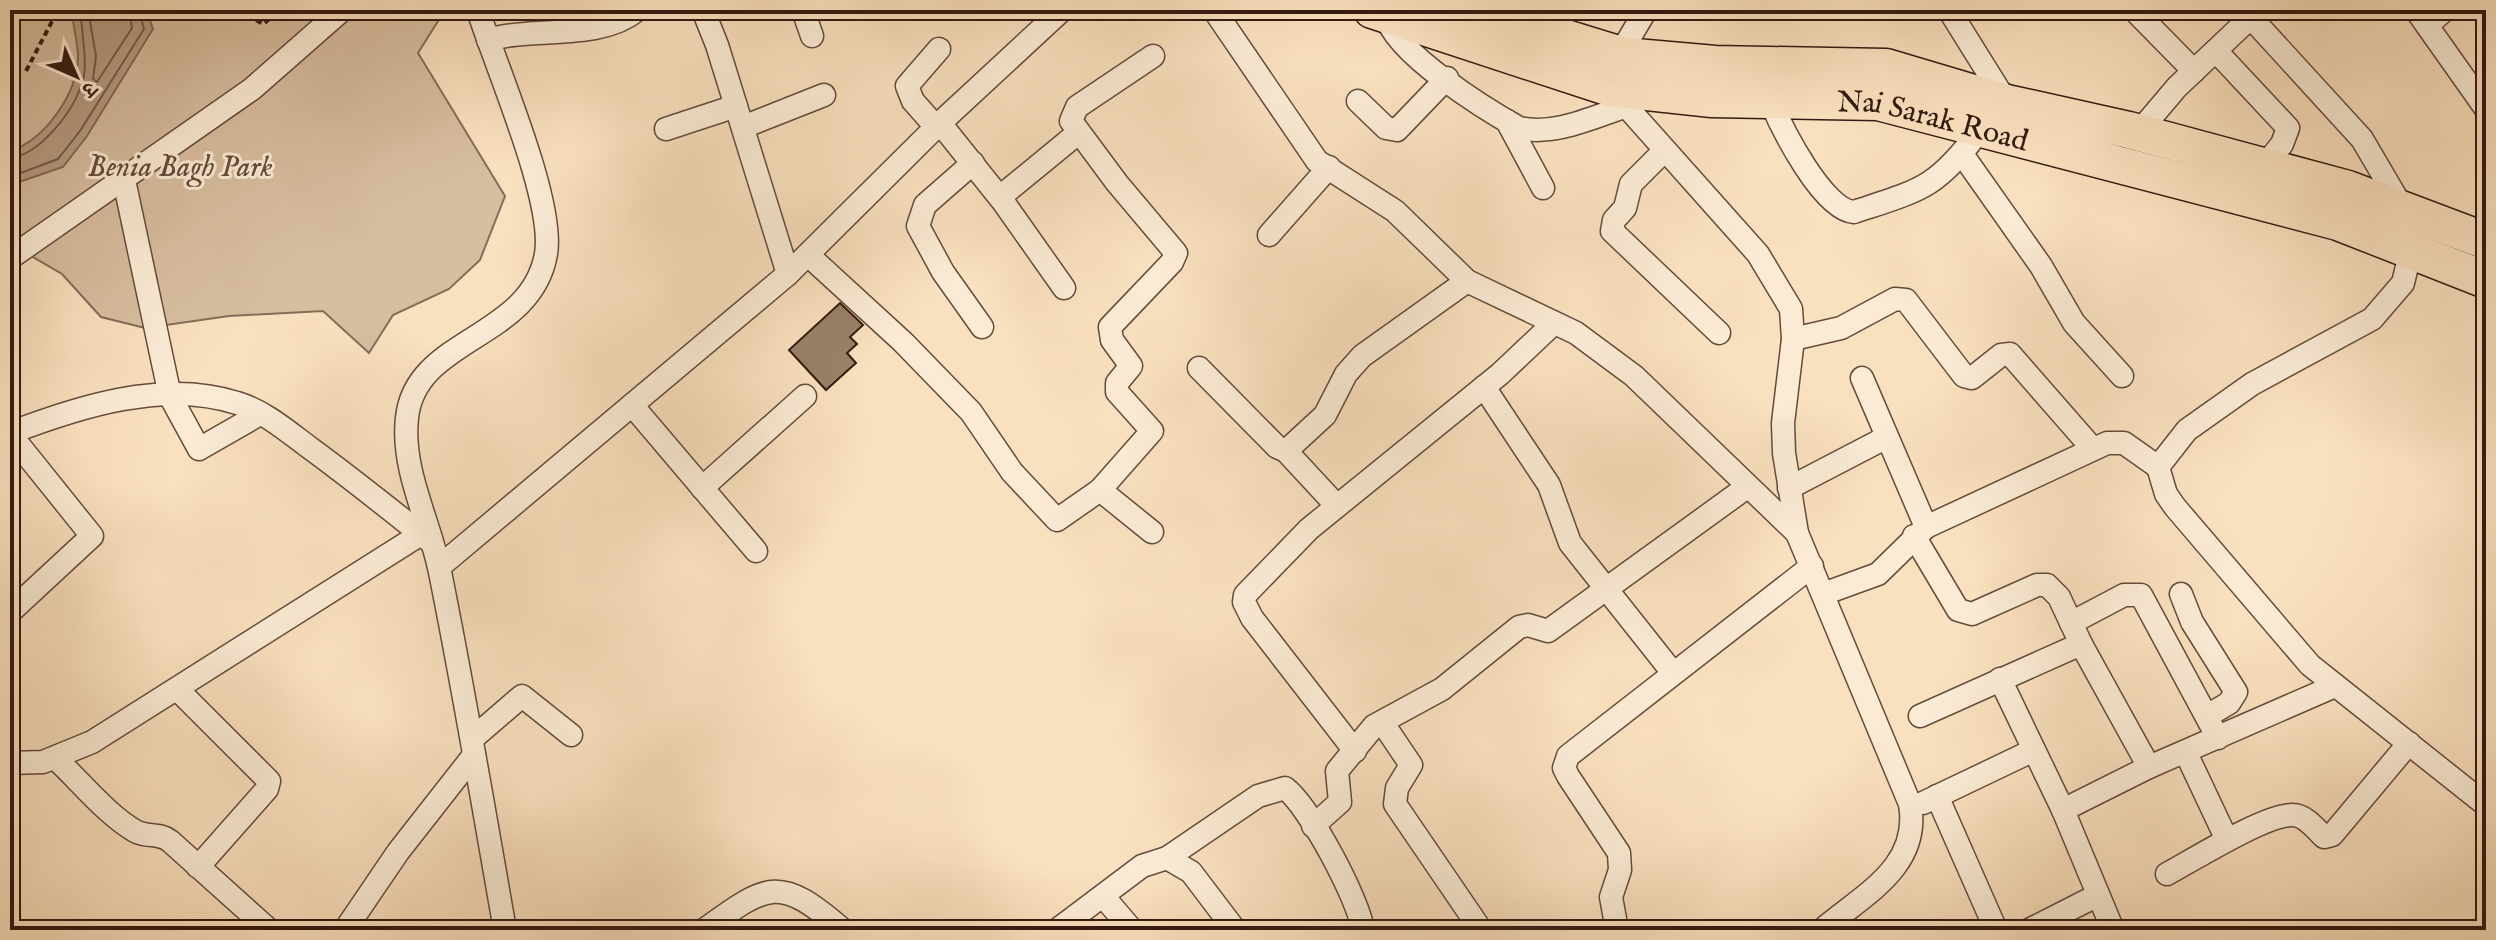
<svg xmlns="http://www.w3.org/2000/svg" width="2496" height="940" font-family="'IM FELL English','Noto Serif Devanagari',serif">
	<style>
		.green { fill: #d7bea0; stroke: #856c58; stroke-width: 2 }
		.water { fill: #b69c83; stroke: #826855; stroke-width: 2 }
		.lines { fill: none; stroke-linecap: round; stroke-linejoin: round }
		.shore { stroke: #745a4a; stroke-width: 2 }
		.building { fill: #9a806a; stroke: #331910; stroke-width: 2 }
		.minor-casing { stroke: #644b3c; stroke-width: 25 }
		.primary-casing { stroke: #331910; stroke-width: 39 }
		.path { stroke: #331910; stroke-width: 4; stroke-dasharray: 6 4; stroke-linecap: butt }
		.minor { stroke: #fbebd5; stroke-width: 22 }
		.primary { stroke: #f9e0be; stroke-width: 36 }
		.labels { text-anchor: middle; stroke-width: 6; stroke-linejoin: round; paint-order: stroke }
		.street-label { font-size: 30px; fill: #331910; stroke: #fbebd5 }
		.park-label { font-size: 30px; font-style: italic; fill: #644b3b; stroke: #fbebd5 }
	</style>
	<rect width="100%" height="100%" fill="#f9e0be"/>
	<filter id="stains"><feTurbulence type="fractalNoise" baseFrequency=".0025" numOctaves="4"/><feColorMatrix values="0 0 0 0 .2 0 0 0 0 .09 0 0 0 0 .02 0 0 0 .5 -.17"/></filter>
	<radialGradient id="worn" r=".72"><stop offset=".6" stop-color="#630" stop-opacity="0"/><stop offset="1" stop-color="#630" stop-opacity=".3"/></radialGradient>
	<path class="green" d="M 10,10 L 445,10 L 418,53 L 505,196 L 480,260 L 449,289 L 393,315 L 369,353 L 323,311 L 229,316 L 145,328 L 101,317 L 62,274 L 19,249 L 10,251 Z"/>
	<path class="water" d="M 60,10 L 146,10 L 153,29 L 87,136 L 63,167 L 10,185 L 10,151 C 45,140 77,94 78,57 C 78,45 74,31 73,19 Z"/>
	<g class="lines">
		<g class="shore">
			<path d="M 88,10 L 96,56 L 93,79 L 97,82 L 132,28 L 129,10"/>
			<path d="M 10,158 C 39,155 70,115 80,89 C 87,74 85,55 83,39 C 82,28 83,17 74,10"/>
			<path d="M 10,177 L 58,159 L 80,131 L 144,29 L 139,10"/>
		</g>
	</g>
	<path class="building" d="M 840,303 L 863,325 L 850,337 L 857,344 L 847,353 L 856,363 L 826,390 L 789,350 Z"/>
	<g class="lines">
		<defs>
			<g id="minor">
				<path d="M 478,10 C 496,67 555,201 546,254 C 531,340 415,337 407,418 C 401,470 430,522 440,572 C 464,691 484,810 505,930"/>
				<path d="M 703,10 L 717,45 L 788,274"/>
				<path d="M 803,10 L 812,36"/>
				<path d="M 1214,10 L 1317,161 L 1395,211 L 1467,281 L 1576,333 L 1634,376 L 1797,533"/>
				<path d="M 1949,10 L 2007,103"/>
				<path d="M 2134,10 L 2194,71"/>
				<path d="M 2244,10 L 2362,139 L 2403,209"/>
				<path d="M 2416,10 L 2486,109"/>
				<path d="M 1386,16 C 1395,53 1485,109 1519,128 C 1555,136 1593,117 1627,106"/>
				<path d="M 2427,25 L 2445,10"/>
				<path d="M 488,40 C 535,26 600,41 637,10"/>
				<path d="M 2216,51 L 2288,128 L 2282,144 L 2257,175"/>
				<path d="M 1624,66 L 1624,47 L 1646,10"/>
				<path d="M 1610,88 L 1758,254 L 1791,309 L 1793,339 L 1783,423 L 1784,453 L 1797,533 L 1910,804 C 1921,867 1864,894 1822,930"/>
				<path d="M 1358,101 L 1386,128 L 1397,130 L 1447,78"/>
				<path d="M 1771,102 C 1782,129 1823,210 1854,212 C 1920,190 1936,189 1979,131"/>
				<path d="M 1507,121 L 1543,188"/>
				<path d="M 940,123 L 1004,203 L 1064,288"/>
				<path d="M 743,127 L 824,95"/>
				<path d="M 936,127 L 913,101 L 907,86 L 939,49"/>
				<path d="M 666,129 L 736,106"/>
				<path d="M 2138,133 L 2177,87 L 2251,17"/>
				<path d="M 1664,151 L 1631,184 L 1625,208 L 1614,220 L 1612,231 L 1719,333"/>
				<path d="M 1962,154 L 2041,266 L 2074,323 L 2122,376"/>
				<path d="M 973,163 L 925,205 L 918,226 L 943,272 L 982,327"/>
				<path d="M 124,180 L 170,396 L 199,449 L 260,414"/>
				<path d="M 1000,197 L 1078,133"/>
				<path d="M 1269,235 L 1329,167"/>
				<path d="M 2411,250 L 2403,283 L 2372,319 L 2252,384 L 2187,430 L 2158,467 L 2166,494 L 2175,507 L 2310,665 L 2486,805"/>
				<path d="M 808,255 L 903,342 L 971,412 L 1012,472 L 1057,520 L 1100,490 L 1152,431 L 1117,392 L 1117,383 L 1131,366 L 1112,340 L 1110,327 L 1172,262 L 1176,253 L 1117,183 L 1071,121 L 1077,107 L 1153,56"/>
				<path d="M 10,258 L 252,89 L 342,10"/>
				<path d="M 1793,339 L 1841,328 L 1895,299 L 1906,300 L 1964,376 L 1972,378 L 2001,355 L 2010,354 L 2093,449"/>
				<path d="M 1199,368 L 1277,447 L 1286,451 L 1325,415 L 1346,374 L 1362,356 L 1467,281"/>
				<path d="M 1862,378 L 1926,527"/>
				<path d="M 1484,387 L 1549,485 L 1570,543 L 1673,673"/>
				<path d="M 632,405 L 756,551"/>
				<path d="M 10,433 C 78,407 164,379 237,403 C 264,411 287,431 310,448 C 351,478 391,510 431,542"/>
				<path d="M 10,434 L 92,536 L 10,612"/>
				<path d="M 1286,451 L 1336,505"/>
				<path d="M 702,488 L 805,396"/>
				<path d="M 1789,488 L 1887,437"/>
				<path d="M 1100,490 L 1152,532"/>
				<path d="M 1914,536 L 1958,610 L 1972,614 L 2037,585 L 2047,585 L 2059,597 L 2081,644"/>
				<path d="M 439,567 L 788,274 L 940,123 L 1062,10"/>
				<path d="M 1823,594 L 1878,574 L 1926,527 L 2107,443 L 2124,443 L 2158,467"/>
				<path d="M 2181,594 L 2192,622 L 2236,692 L 2229,703 L 2207,716"/>
				<path d="M 2071,623 L 2124,595 L 2141,595 L 2218,738"/>
				<path d="M 2000,679 L 2063,810 L 2149,767"/>
				<path d="M 177,689 L 269,781 L 267,789 L 198,867"/>
				<path d="M 1920,716 L 2081,644 L 2149,767 L 2335,686"/>
				<path d="M 1382,722 L 1411,765 L 1397,788 L 1395,804 L 1481,930"/>
				<path d="M 472,739 L 522,696 L 571,735"/>
				<path d="M 1355,751 L 1252,618 L 1244,602 L 1245,595 L 1309,529 L 1500,374 L 1554,323"/>
				<path d="M 2186,753 L 2227,840"/>
				<path d="M 55,758 C 80,781 106,814 135,831 C 148,838 158,832 170,841 L 269,930"/>
				<path d="M 10,763 L 43,762 L 92,742 L 421,534"/>
				<path d="M 1937,796 L 1996,930"/>
				<path d="M 1923,803 L 2034,750"/>
				<path d="M 2063,810 L 2113,930"/>
				<path d="M 1313,826 L 1340,802 L 1337,771 L 1374,726 L 1442,689 L 1519,627 L 1528,625 L 1548,631 L 1747,487"/>
				<path d="M 1167,858 L 1258,796 L 1285,788 C 1309,806 1359,900 1363,930"/>
				<path d="M 2167,874 C 2193,860 2266,814 2293,815 C 2305,815 2316,829 2324,837 L 2332,835 L 2409,743"/>
				<path d="M 1103,896 L 1132,930"/>
				<path d="M 345,930 L 398,852 L 474,755"/>
				<path d="M 704,930 C 769,883 779,875 843,930"/>
				<path d="M 1057,930 L 1142,866 L 1167,858 L 1191,872 L 1235,930"/>
				<path d="M 1617,930 L 1611,897 L 1620,870 L 1619,853 L 1568,776 L 1564,768 L 1568,756 L 1812,566"/>
				<path d="M 2029,930 L 2098,895"/>
			</g>
			<g id="primary">
				<path id="s1" d="M 1372,10 L 1610,88 L 1712,99 L 1878,102 L 2338,222 L 2486,280"/>
				<path d="M 1475,10 L 1624,56 L 1715,64 L 1886,67 L 2007,103 L 2129,130 L 2348,189 L 2486,241"/>
			</g>
		</defs>
		<use href="#minor" class="minor-casing"/>
		<use href="#primary" class="primary-casing"/>
		<g class="path">
			<path d="M 239,10 L 263,24 L 281,10"/>
			<path d="M 26,71 L 58,10"/>
		</g>
		<use href="#minor" class="minor"/>
		<use href="#primary" class="primary"/>
	</g>
	<g class="labels">
		<g class="street-label">
			<text dy="10" stroke="none"><textPath href="#s1" startOffset="576">Nai Sarak Road</textPath></text>
		</g>
		<g class="park-label">
			<text x="180" y="176">Benia Bagh Park</text>
		</g>
	</g>
	<rect width="2496" height="940" fill="none" stroke="#f9e0be" stroke-width="40"/>
	<rect x="12" y="12" width="2472" height="916" fill="none" stroke="#331910" stroke-width="4"/>
	<rect x="20" y="20" width="2456" height="900" fill="none" stroke="#331910" stroke-width="2"/>
	<g transform="translate(76 76) rotate(135)" stroke="#fbebd5" stroke-width="6" paint-order="stroke">
	<path d="M0-6L14 30L0 20L-14 30Z" fill="#331910"/>
	<text y="-12" font-size="22" font-weight="bold" text-anchor="middle" fill="#331910">उ</text>
	</g>
	<rect width="100%" height="100%" filter="url(#stains)"/>
	<rect width="100%" height="100%" fill="url(#worn)"/>
</svg>
